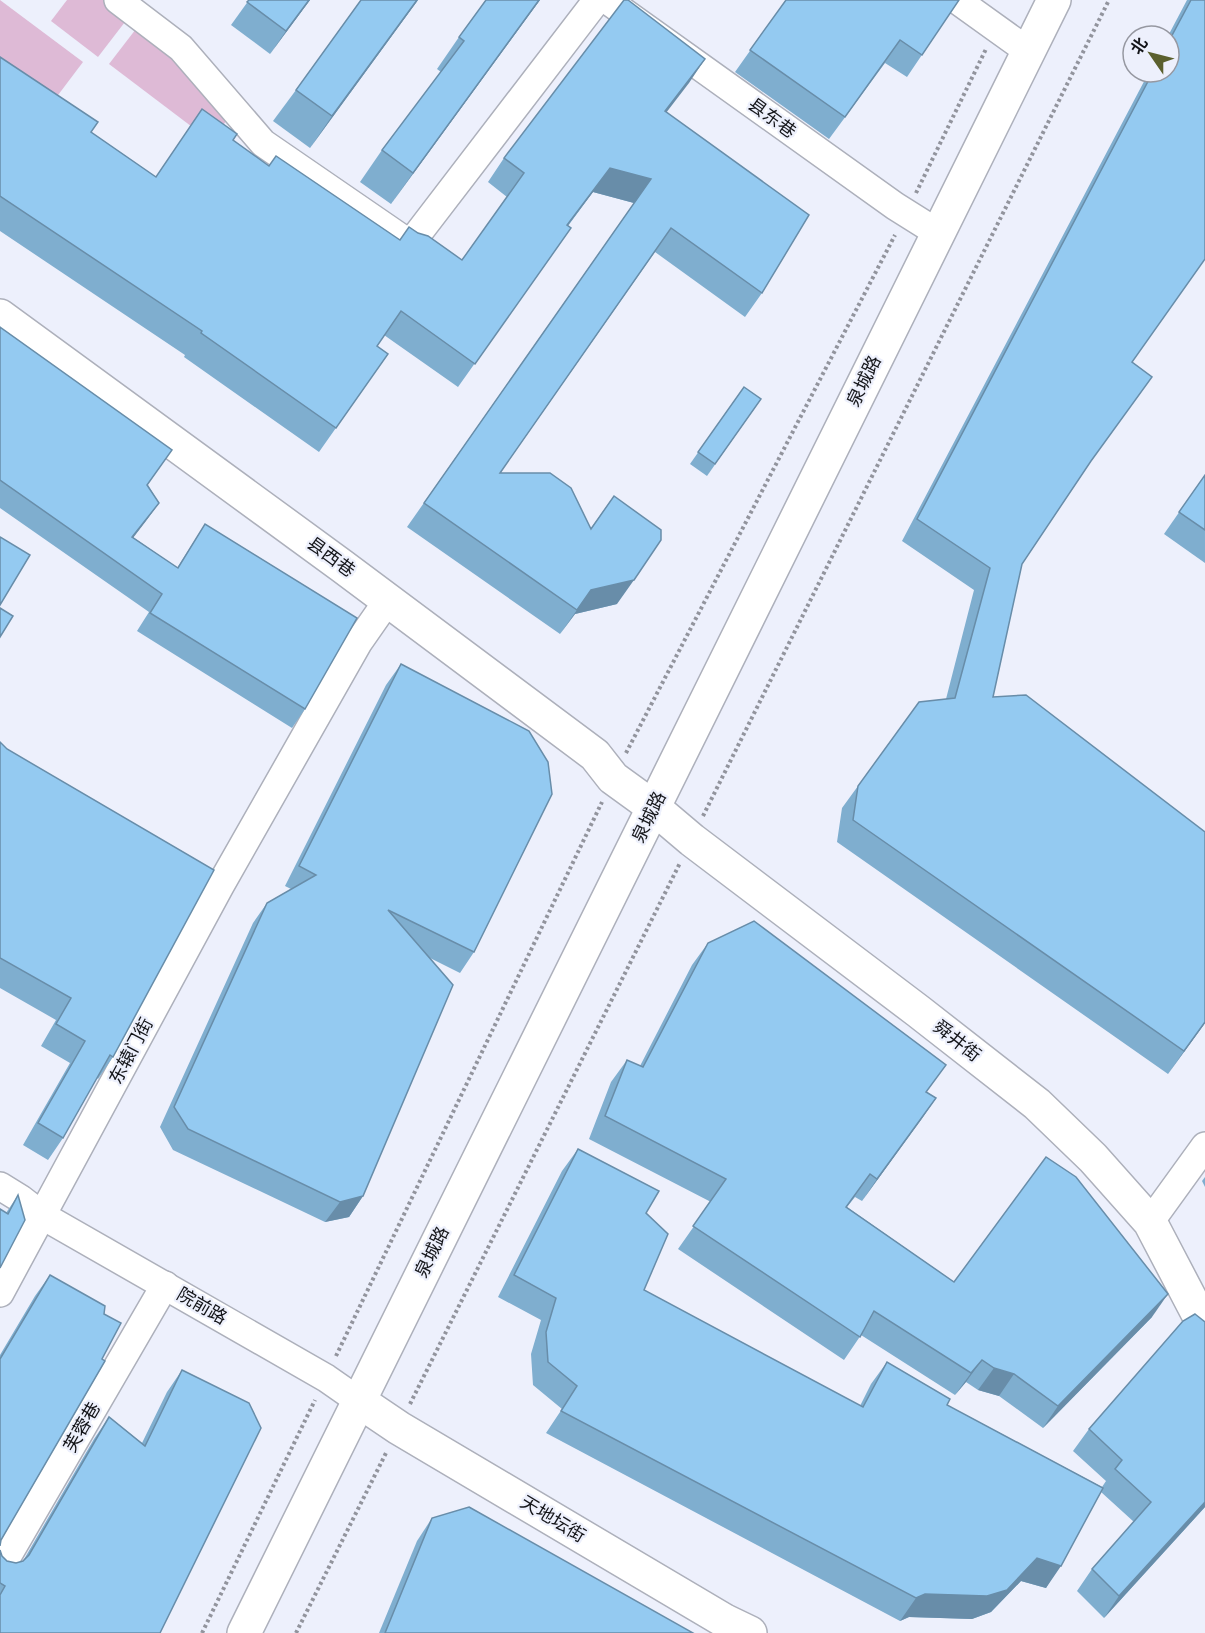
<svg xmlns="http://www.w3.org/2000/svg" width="1205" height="1633" font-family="'Source Sans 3','Noto Sans SC',sans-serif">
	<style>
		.green { fill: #debad6 }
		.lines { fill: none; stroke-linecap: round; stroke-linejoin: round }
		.minor-casing { stroke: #adb0bb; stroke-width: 30 }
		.major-casing { stroke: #adb0bb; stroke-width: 36 }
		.path { stroke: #92949d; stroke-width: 4; stroke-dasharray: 3 3; stroke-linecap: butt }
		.minor { stroke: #fff; stroke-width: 27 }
		.major { stroke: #fff; stroke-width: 33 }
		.wall { fill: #7faecf }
		.shaded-wall { fill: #688da9 }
		.building { fill: #94caf1; stroke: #688da9; stroke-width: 1.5 }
		.labels { text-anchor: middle; stroke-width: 4.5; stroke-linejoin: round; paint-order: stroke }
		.street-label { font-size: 18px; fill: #131418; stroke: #edf0fc }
	</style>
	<rect width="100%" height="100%" fill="#edf0fc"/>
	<g class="green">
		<path d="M 0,0 L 83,62 L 49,107 L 0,71 Z"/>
		<path d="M 67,0 L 104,0 L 128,18 L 98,57 L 51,21 Z"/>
		<path d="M 139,25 L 176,55 L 226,121 L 212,142 L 109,64 Z"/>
	</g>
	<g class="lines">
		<defs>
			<g id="minor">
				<path d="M 118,0 L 181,48 L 263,143 L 410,244 L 597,0"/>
				<path d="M 607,0 L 895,206 L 938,233"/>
				<path d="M 957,0 L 1028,51"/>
				<path d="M 0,1186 L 21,1199 L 43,1216 L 326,1378 L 359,1401"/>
				<path d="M 1150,1222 L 1205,1146"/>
				<path d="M 0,1293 L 220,886 L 358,643 L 388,600"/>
				<path d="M 0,1569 L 165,1285"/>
			</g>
			<g id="major">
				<path d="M 0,316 L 342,566 L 595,755 L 613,778 L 653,807 L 692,840 L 918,1011 L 1037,1104 L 1093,1158 L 1150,1222 L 1205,1327"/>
				<path d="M 359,1401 L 399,1428 L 725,1621 L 750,1633"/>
				<path d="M 244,1633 L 1054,0"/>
			</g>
		</defs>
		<use href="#minor" class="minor-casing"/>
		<use href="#major" class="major-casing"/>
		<g class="path">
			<path d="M 916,193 L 986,49"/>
			<path d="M 626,753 L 895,235"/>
			<path d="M 703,816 L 1109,0"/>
			<path d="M 336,1356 L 602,802"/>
			<path d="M 410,1404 L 680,863"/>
			<path d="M 202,1633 L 315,1400"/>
			<path d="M 296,1633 L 387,1451"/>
		</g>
		<use href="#minor" class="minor"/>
		<use href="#major" class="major"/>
	</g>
	<g class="wall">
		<path d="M 249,0 L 310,0 L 270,54 L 231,25 Z"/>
		<path d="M 418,0 L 310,148 L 273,121 L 296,90 Z"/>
		<path d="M 540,0 L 391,204 L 360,182 L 382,150 L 441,72 L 437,69 L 459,37 Z"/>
		<path d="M 786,0 L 959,0 L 907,77 L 885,63 L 829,139 L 735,72 Z"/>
		<path d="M 1187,0 L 1205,0 L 1132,362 L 1085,470 L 1022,564 L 993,697 L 1205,1023 L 1168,1074 L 837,842 L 842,808 L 858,786 L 946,699 L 974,590 L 902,541 L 1149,72 L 1169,72 L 1169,36 L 1168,36 Z"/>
		<path d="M 0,57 L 91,132 L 156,177 L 202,109 L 233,140 L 269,166 L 400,240 L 418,233 L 462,260 L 507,197 L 488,182 L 504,158 L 705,59 L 666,112 L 762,293 L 745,317 L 655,252 L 500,473 L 591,528 L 614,496 L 617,604 L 575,614 L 560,634 L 407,527 L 634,203 L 593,192 L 568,226 L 571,228 L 458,387 L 384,335 L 377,346 L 388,354 L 319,452 L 184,357 L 185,355 L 0,231 Z"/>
		<path d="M 0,327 L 148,485 L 159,503 L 133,537 L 177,568 L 205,524 L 305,709 L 292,728 L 137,631 L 149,612 L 0,508 Z"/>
		<path d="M 744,387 L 761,399 L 707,476 L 690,464 Z"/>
		<path d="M 1205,475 L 1205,563 L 1164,534 Z"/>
		<path d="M 401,664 L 474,952 L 460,973 L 430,958 L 363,1196 L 349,1217 L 325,1222 L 173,1150 L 160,1127 L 253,923 L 267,903 L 291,889 L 285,886 L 386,685 Z"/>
		<path d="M 0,742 L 113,1057 L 98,1079 L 97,1078 L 63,1138 L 48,1160 L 23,1145 L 70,1063 L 41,1046 L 56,1020 L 0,988 Z"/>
		<path d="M 708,943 L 936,1098 L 862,1201 L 855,1197 L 847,1207 L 954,1282 L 1152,1317 L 1043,1428 L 999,1396 L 978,1390 L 966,1382 L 955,1395 L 861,1335 L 844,1360 L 678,1249 L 711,1202 L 589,1139 L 611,1082 L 627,1060 L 640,1066 L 692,965 Z"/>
		<path d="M 578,1149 L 646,1213 L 644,1290 L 860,1406 L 871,1384 L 887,1362 L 947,1405 L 1102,1487 L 1106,1481 L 1073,1451 L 1089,1429 L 1205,1507 L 1104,1618 L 1077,1591 L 1092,1569 L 1134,1522 L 1101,1492 L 1046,1588 L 1021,1581 L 991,1612 L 972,1619 L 909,1617 L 900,1621 L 546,1433 L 562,1409 L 533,1385 L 531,1354 L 541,1320 L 498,1297 L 562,1171 Z"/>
		<path d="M 1205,1177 L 1205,1187 L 1202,1181 Z"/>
		<path d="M 18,1195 L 1,1265 L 6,1213 Z"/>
		<path d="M 50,1275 L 1,1540 L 0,1546 L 0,1355 L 35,1296 Z"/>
		<path d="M 182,1370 L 160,1633 L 0,1633 L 0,1550 L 2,1556 L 7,1561 L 16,1563 L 23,1561 L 94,1439 L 109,1417 L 142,1443 L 167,1392 Z"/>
		<path d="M 432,1518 L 693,1633 L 379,1633 L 417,1541 Z"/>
	</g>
	<g class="shaded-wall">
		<path d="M 309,0 L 310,0 L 270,54 L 286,31 Z"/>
		<path d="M 417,0 L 418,0 L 310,148 L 332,116 Z"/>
		<path d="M 539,0 L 540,0 L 391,204 L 413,173 Z"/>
		<path d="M 705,59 L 689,83 L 649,135 L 665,111 Z"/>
		<path d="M 610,168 L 651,179 L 634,203 L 593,192 L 550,249 Z"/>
		<path d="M 159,503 L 146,521 L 120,555 L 132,537 Z"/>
		<path d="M 634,580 L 617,604 L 575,614 L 560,634 L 591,590 Z"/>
		<path d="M 1205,1022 L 1205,1023 L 1168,1074 L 1184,1051 Z"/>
		<path d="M 936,1098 L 921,1120 L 862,1201 L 877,1179 Z"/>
		<path d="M 363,1196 L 349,1217 L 325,1222 L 340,1202 Z"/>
		<path d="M 1168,1294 L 1152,1317 L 1043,1428 L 1058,1406 Z"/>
		<path d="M 982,1360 L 966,1382 L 955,1395 L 971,1373 Z"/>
		<path d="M 994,1368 L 1014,1374 L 999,1396 L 978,1390 Z"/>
		<path d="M 1205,1502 L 1205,1507 L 1104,1618 L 1119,1596 Z"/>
		<path d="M 1037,1558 L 1061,1566 L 1046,1588 L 1021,1581 L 991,1612 L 972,1619 L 909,1617 L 900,1621 L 916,1598 L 925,1594 Z"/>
	</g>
	<g class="building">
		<path d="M 249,0 L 309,0 L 286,31 L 247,2 Z"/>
		<path d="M 361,0 L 417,0 L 332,116 L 296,90 Z"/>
		<path d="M 486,0 L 539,0 L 413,173 L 382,150 L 464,41 L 459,37 Z"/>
		<path d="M 624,0 L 628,0 L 705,59 L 665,111 L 809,215 L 762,293 L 671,228 L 500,473 L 550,473 L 571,488 L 591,529 L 614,496 L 661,530 L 661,540 L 634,580 L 591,590 L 577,610 L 424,503 L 651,179 L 610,168 L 567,225 L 571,228 L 475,364 L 401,311 L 377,346 L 388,354 L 336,428 L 201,333 L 202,331 L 0,196 L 0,57 L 98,122 L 91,132 L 156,177 L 202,109 L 237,134 L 233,140 L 269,166 L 276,156 L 400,240 L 409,227 L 418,233 L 428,236 L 462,260 L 524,173 L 504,158 Z"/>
		<path d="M 786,0 L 959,0 L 922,55 L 900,40 L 845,117 L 750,50 Z"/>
		<path d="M 1191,0 L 1205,0 L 1205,259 L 1132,362 L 1152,377 L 1091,461 L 1022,564 L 993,697 L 1026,695 L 1205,832 L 1205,1022 L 1184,1051 L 853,820 L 858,786 L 919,702 L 955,698 L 990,568 L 917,519 L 1153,72 L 1169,72 L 1169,41 Z"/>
		<path d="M 0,327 L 172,450 L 147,485 L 159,503 L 132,537 L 178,568 L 205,524 L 357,618 L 305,709 L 150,613 L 162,594 L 0,480 Z"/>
		<path d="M 744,387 L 761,399 L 715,464 L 698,452 Z"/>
		<path d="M 1205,475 L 1205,530 L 1179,512 Z"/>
		<path d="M 0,537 L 30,555 L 0,605 Z"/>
		<path d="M 0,608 L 13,616 L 0,637 Z"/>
		<path d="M 401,664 L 529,731 L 548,762 L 552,794 L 474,952 L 388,910 L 453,985 L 363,1196 L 340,1202 L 188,1129 L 174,1107 L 267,903 L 316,875 L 299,866 Z"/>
		<path d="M 0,742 L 7,749 L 214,870 L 113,1057 L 110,1055 L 63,1138 L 38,1123 L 85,1041 L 56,1024 L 71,998 L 0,958 Z"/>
		<path d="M 754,921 L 946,1065 L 926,1092 L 936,1098 L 877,1179 L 870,1174 L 846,1207 L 954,1282 L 1046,1157 L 1076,1177 L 1168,1294 L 1058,1406 L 1014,1374 L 994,1368 L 982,1360 L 971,1373 L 874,1311 L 860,1337 L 693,1226 L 726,1179 L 605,1116 L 627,1060 L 643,1067 L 708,943 Z"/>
		<path d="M 578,1149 L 659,1191 L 646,1213 L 668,1234 L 644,1290 L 863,1407 L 887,1362 L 950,1399 L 947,1405 L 1103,1488 L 1061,1566 L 1037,1558 L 1007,1590 L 987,1596 L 925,1594 L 916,1598 L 561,1411 L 577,1386 L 548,1362 L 546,1332 L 556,1298 L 514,1275 Z"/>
		<path d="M 18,1195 L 25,1220 L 0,1268 L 0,1209 L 8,1214 Z"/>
		<path d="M 50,1275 L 105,1306 L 104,1314 L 121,1323 L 102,1359 L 105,1361 L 1,1540 L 0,1546 L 0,1359 Z"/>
		<path d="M 1195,1314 L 1205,1322 L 1205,1502 L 1119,1596 L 1092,1569 L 1151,1502 L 1115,1469 L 1122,1460 L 1089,1429 L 1183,1321 Z"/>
		<path d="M 182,1370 L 249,1403 L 261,1428 L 160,1633 L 0,1633 L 0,1595 L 5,1586 L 0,1583 L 0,1550 L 2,1556 L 7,1561 L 16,1563 L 23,1561 L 29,1555 L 109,1417 L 145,1446 Z"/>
		<path d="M 469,1507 L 693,1633 L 385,1633 L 432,1518 Z"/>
	</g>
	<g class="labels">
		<g class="street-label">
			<text transform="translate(772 118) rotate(36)" y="6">县东巷</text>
			<text transform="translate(864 381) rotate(-64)" y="6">泉城路</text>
			<text transform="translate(331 557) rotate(36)" y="6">县西巷</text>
			<text transform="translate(649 817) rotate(-64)" y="6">泉城路</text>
			<text transform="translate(957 1041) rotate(38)" y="6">舜井街</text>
			<text transform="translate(131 1051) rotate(-62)" y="6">东辕门街</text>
			<text transform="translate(432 1252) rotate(-64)" y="6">泉城路</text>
			<text transform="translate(202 1306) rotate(30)" y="6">院前路</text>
			<text transform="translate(82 1427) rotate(-60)" y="6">芙蓉巷</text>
			<text transform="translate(553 1519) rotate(31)" y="6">天地坛街</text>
		</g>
	</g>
	<g transform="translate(1151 54) rotate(305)"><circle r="28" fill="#edf0fc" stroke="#9698a1" stroke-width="1.5"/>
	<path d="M0-4.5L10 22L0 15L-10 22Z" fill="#5b602e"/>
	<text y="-9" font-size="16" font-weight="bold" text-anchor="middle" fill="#131418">北</text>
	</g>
</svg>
